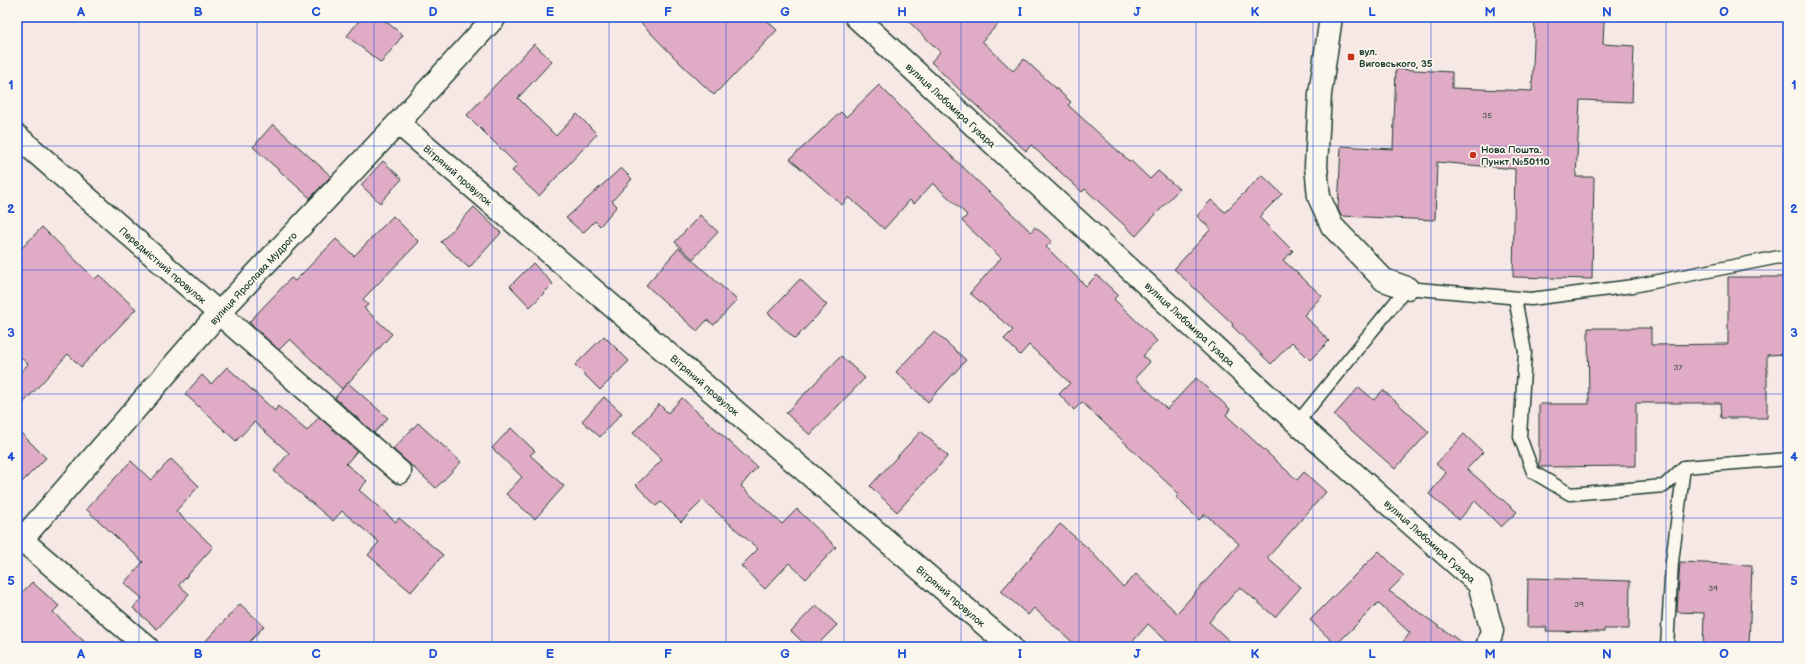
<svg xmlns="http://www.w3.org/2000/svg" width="1805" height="664" font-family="'Balsamiq Sans',sans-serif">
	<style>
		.building { fill: #e0abc5; stroke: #1f3d34 }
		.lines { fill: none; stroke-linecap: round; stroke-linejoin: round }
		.service-casing { stroke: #1f3d34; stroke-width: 15 }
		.minor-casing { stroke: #1f3d34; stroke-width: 25 }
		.service { stroke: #fbf7ec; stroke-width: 12 }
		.minor { stroke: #fbf7ec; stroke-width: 22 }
		.grid { fill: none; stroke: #1d4ed8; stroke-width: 1; stroke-opacity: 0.55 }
		.poi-dot { fill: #c8321e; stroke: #fbf7ec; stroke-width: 1.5 }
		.labels { text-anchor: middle; stroke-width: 3.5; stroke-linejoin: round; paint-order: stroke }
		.number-label { font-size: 8px; fill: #4f5858 }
		.poi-label { font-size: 10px; font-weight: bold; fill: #1f3d34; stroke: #fbf7ec; text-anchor: start }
		.street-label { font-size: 10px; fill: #1f3d34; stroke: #fbf7ec }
		.neatline { fill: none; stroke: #1d4ed8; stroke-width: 1.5 }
		.grid-label { font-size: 13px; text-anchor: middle; font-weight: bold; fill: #1d4ed8 }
	</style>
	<rect width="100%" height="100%" fill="#f6e8e4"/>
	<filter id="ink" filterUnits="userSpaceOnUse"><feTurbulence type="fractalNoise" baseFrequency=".025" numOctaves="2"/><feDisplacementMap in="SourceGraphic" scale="8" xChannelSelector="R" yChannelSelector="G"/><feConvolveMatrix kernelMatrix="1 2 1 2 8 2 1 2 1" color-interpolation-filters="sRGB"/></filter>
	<g filter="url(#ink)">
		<g class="building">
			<path d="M 362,17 L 380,17 L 403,35 L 381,63 L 347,36 Z"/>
			<path d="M 635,17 L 763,17 L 777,30 L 734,76 L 733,75 L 714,95 L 680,63 Z"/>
			<path d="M 904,17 L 1005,17 L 982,41 L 1013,71 L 1024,59 L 1071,102 L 1068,105 L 1129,161 L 1130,160 L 1150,179 L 1158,171 L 1179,189 L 1136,236 L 1085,189 L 1082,192 L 1031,145 L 1026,151 L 967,97 L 931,62 L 940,52 Z"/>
			<path d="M 1535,18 L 1604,21 L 1603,44 L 1634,46 L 1632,102 L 1580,100 L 1576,177 L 1594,177 L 1592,279 L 1513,277 L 1515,169 L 1437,162 L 1435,220 L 1341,216 L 1338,209 L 1341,146 L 1393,149 L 1396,69 L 1452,72 L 1452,88 L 1532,91 Z"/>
			<path d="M 534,44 L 552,61 L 518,98 L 556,136 L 577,114 L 597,134 L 539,196 L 512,171 L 517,165 L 467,115 Z"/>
			<path d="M 879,85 L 926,132 L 1031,232 L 1035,227 L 1052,241 L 1046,247 L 1086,286 L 1097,275 L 1118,295 L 1114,299 L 1157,341 L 1143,356 L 1150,362 L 1135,378 L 1167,409 L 1196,378 L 1230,409 L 1226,415 L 1297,480 L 1304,472 L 1326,492 L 1267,558 L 1301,587 L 1275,617 L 1240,587 L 1209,622 L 1236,647 L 1173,647 L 1148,624 L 1128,647 L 1078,647 L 1034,608 L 1028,615 L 1001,591 L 1060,524 L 1090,550 L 1123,587 L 1136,574 L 1177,613 L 1239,544 L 1205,514 L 1199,520 L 1176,497 L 1179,494 L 1082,402 L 1074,410 L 1059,394 L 1070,383 L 1029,345 L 1020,355 L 1004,339 L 1013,330 L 970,293 L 1001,258 L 962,221 L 967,215 L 933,183 L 914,204 L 910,200 L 884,229 L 849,197 L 842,205 L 790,159 L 841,112 L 846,117 Z"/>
			<path d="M 273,124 L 331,176 L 310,198 L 253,147 Z"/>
			<path d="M 383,161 L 402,179 L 380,203 L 361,185 Z"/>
			<path d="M 621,168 L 632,179 L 612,201 L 617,206 L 600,226 L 595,221 L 583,233 L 566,218 Z"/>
			<path d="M 1262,175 L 1282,194 L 1259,217 L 1293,251 L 1283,260 L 1322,296 L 1304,315 L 1329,341 L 1310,360 L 1292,342 L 1271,364 L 1232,326 L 1233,324 L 1174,269 L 1211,229 L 1197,216 L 1211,200 L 1225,212 Z"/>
			<path d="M 474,207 L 501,233 L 469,268 L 441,242 Z"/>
			<path d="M 700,215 L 718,232 L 693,259 L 675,242 Z"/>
			<path d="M 393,216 L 419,242 L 363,299 L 368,305 L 364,308 L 392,334 L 348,383 L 388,418 L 374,433 L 335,398 L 347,383 L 342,389 L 290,339 L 279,350 L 249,322 L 291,278 L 295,281 L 336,239 L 354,256 Z"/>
			<path d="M 42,227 L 95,279 L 99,275 L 136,309 L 81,367 L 68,354 L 17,410 L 17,376 L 28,364 L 17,354 L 17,253 Z"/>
			<path d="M 679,248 L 737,300 L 714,325 L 707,320 L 697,331 L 646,285 Z"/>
			<path d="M 533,263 L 553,284 L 530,307 L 510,286 Z"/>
			<path d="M 1728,277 L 1788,277 L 1788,354 L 1767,355 L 1767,418 L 1721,418 L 1720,403 L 1636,403 L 1636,466 L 1539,467 L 1539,404 L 1589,404 L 1588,328 L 1651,328 L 1651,345 L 1728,344 Z"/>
			<path d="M 800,279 L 827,305 L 795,339 L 768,313 Z"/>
			<path d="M 934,331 L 966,360 L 928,402 L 896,372 Z"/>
			<path d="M 604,336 L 629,361 L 600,390 L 575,365 Z"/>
			<path d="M 841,356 L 865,378 L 810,435 L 786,413 Z"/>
			<path d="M 227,367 L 275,411 L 278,406 L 307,431 L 319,417 L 357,451 L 346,464 L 367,481 L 359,490 L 396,522 L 399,518 L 443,555 L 411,592 L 368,555 L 379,542 L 342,511 L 333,521 L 274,471 L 289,453 L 254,422 L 236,441 L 185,394 L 202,375 L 211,384 Z"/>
			<path d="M 1359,387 L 1374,400 L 1383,390 L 1429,432 L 1395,469 L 1334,415 Z"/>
			<path d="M 604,397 L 622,413 L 600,437 L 582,421 Z"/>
			<path d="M 682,398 L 757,467 L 741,486 L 782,524 L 797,509 L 836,547 L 806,579 L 789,563 L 765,589 L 741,566 L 758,549 L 703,500 L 681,522 L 661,502 L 656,506 L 636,485 L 662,460 L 633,433 L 659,404 L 668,413 Z"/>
			<path d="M 418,423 L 461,462 L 436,488 L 393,449 Z"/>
			<path d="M 511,428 L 535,451 L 530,455 L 564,486 L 535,519 L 506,494 L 522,477 L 492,448 Z"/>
			<path d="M 17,429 L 46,458 L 17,487 Z"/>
			<path d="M 921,431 L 948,456 L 897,512 L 870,486 Z"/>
			<path d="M 1464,434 L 1483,452 L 1467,469 L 1517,512 L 1501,527 L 1475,501 L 1459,520 L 1429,494 L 1446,473 L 1436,464 Z"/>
			<path d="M 171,459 L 199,486 L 176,511 L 213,547 L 179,585 L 189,594 L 157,629 L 133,608 L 142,598 L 124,583 L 143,562 L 86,509 L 131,461 L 151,480 Z"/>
			<path d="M 1379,551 L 1404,576 L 1389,591 L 1468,647 L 1399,647 L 1410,633 L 1378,603 L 1336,645 L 1310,620 Z"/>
			<path d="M 1680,562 L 1752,565 L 1749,647 L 1703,647 L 1704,613 L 1677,612 Z"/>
			<path d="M 1528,578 L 1630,581 L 1629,629 L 1604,629 L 1604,632 L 1546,631 L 1547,627 L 1527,627 Z"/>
			<path d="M 32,582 L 59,606 L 53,612 L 90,647 L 17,647 L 17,598 Z"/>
			<path d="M 240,604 L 264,626 L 245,647 L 200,647 Z"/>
			<path d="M 816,605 L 837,625 L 815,647 L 808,647 L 791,631 Z"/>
		</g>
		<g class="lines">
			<defs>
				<g id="service">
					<path d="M 1515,298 L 1525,352 L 1520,437 L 1533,472 L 1570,494 L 1664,486 L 1684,467 L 1788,459"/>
					<path d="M 1297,423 L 1407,288 L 1531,299 L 1633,286 L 1779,257 L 1788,260"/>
					<path d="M 1667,647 L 1672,562 L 1684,467"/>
				</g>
				<g id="minor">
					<path d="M 856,17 L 1297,423 L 1479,584 L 1492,631 L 1487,647"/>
					<path d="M 1331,17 L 1320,94 L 1316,166 L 1319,197 L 1332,226 L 1384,280 L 1407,288"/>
					<path d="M 398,123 L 1011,647"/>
					<path d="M 17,136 L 400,472"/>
					<path d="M 22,540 L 147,647"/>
					<path d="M 17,545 L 219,313 L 398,123 L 495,17"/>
				</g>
			</defs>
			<use href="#service" class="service-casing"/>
			<use href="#minor" class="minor-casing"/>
			<use href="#service" class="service"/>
			<use href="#minor" class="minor"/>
		</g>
	</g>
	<path class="grid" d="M 139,17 L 139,647M 257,17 L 257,647M 374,17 L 374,647M 492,17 L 492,647M 609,17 L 609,647M 726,17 L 726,647M 844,17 L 844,647M 961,17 L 961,647M 1079,17 L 1079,647M 1196,17 L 1196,647M 1313,17 L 1313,647M 1431,17 L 1431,647M 1548,17 L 1548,647M 1666,17 L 1666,647M 17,146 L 1788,146M 17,270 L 1788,270M 17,394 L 1788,394M 17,518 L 1788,518"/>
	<g class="poi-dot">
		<rect x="1347" y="53" width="8" height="8" rx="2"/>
		<circle cx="1473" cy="155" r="4"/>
	</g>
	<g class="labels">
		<g class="number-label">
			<text x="1487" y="118">35</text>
			<text x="1678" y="370">37</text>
			<text x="1713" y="591">39</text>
			<text x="1579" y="607">39</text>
		</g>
		<g class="poi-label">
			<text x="1359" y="55">вул.<tspan x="1359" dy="12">Виговського, 35</tspan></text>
			<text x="1481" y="153">Нова Пошта.<tspan x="1481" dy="12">Пункт №50110</tspan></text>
		</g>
		<g class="street-label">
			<text transform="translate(951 105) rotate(43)" y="4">вулиця Любомира Гузара</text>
			<text transform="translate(458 175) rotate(41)" y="4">Вітряний провулок</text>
			<text transform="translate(163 265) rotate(41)" y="4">Передмістний провулок</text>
			<text transform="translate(253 278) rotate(-47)" y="4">вулиця Ярослава Мудрого</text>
			<text transform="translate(1190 324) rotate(43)" y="4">вулиця Любомира Гузара</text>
			<text transform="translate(705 385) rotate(41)" y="4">Вітряний провулок</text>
			<text transform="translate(1430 541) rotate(42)" y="4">вулиця Любомира Гузара</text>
			<text transform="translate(951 596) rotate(41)" y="4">Вітряний провулок</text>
		</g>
	</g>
	<rect width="1805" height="664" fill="none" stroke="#fbf7ec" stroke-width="44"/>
	<rect x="22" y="22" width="1761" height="620" class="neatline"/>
	<g class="grid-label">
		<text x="81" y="16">A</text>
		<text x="198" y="16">B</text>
		<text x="316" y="16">C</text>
		<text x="433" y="16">D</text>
		<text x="550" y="16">E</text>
		<text x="668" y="16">F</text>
		<text x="785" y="16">G</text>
		<text x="902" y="16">H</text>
		<text x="1020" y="16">I</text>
		<text x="1137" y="16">J</text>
		<text x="1255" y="16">K</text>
		<text x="1372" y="16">L</text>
		<text x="1490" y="16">M</text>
		<text x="1607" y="16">N</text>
		<text x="1724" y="16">O</text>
		<text x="11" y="89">1</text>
		<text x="1794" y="89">1</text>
		<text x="11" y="213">2</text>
		<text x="1794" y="213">2</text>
		<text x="11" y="337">3</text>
		<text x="1794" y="337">3</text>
		<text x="11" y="461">4</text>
		<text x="1794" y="461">4</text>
		<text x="11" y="585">5</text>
		<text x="1794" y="585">5</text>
		<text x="81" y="658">A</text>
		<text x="198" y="658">B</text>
		<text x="316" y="658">C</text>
		<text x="433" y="658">D</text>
		<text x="550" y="658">E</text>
		<text x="668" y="658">F</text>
		<text x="785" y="658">G</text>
		<text x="902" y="658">H</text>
		<text x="1020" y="658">I</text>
		<text x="1137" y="658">J</text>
		<text x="1255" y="658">K</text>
		<text x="1372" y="658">L</text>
		<text x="1490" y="658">M</text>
		<text x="1607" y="658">N</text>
		<text x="1724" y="658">O</text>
	</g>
</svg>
